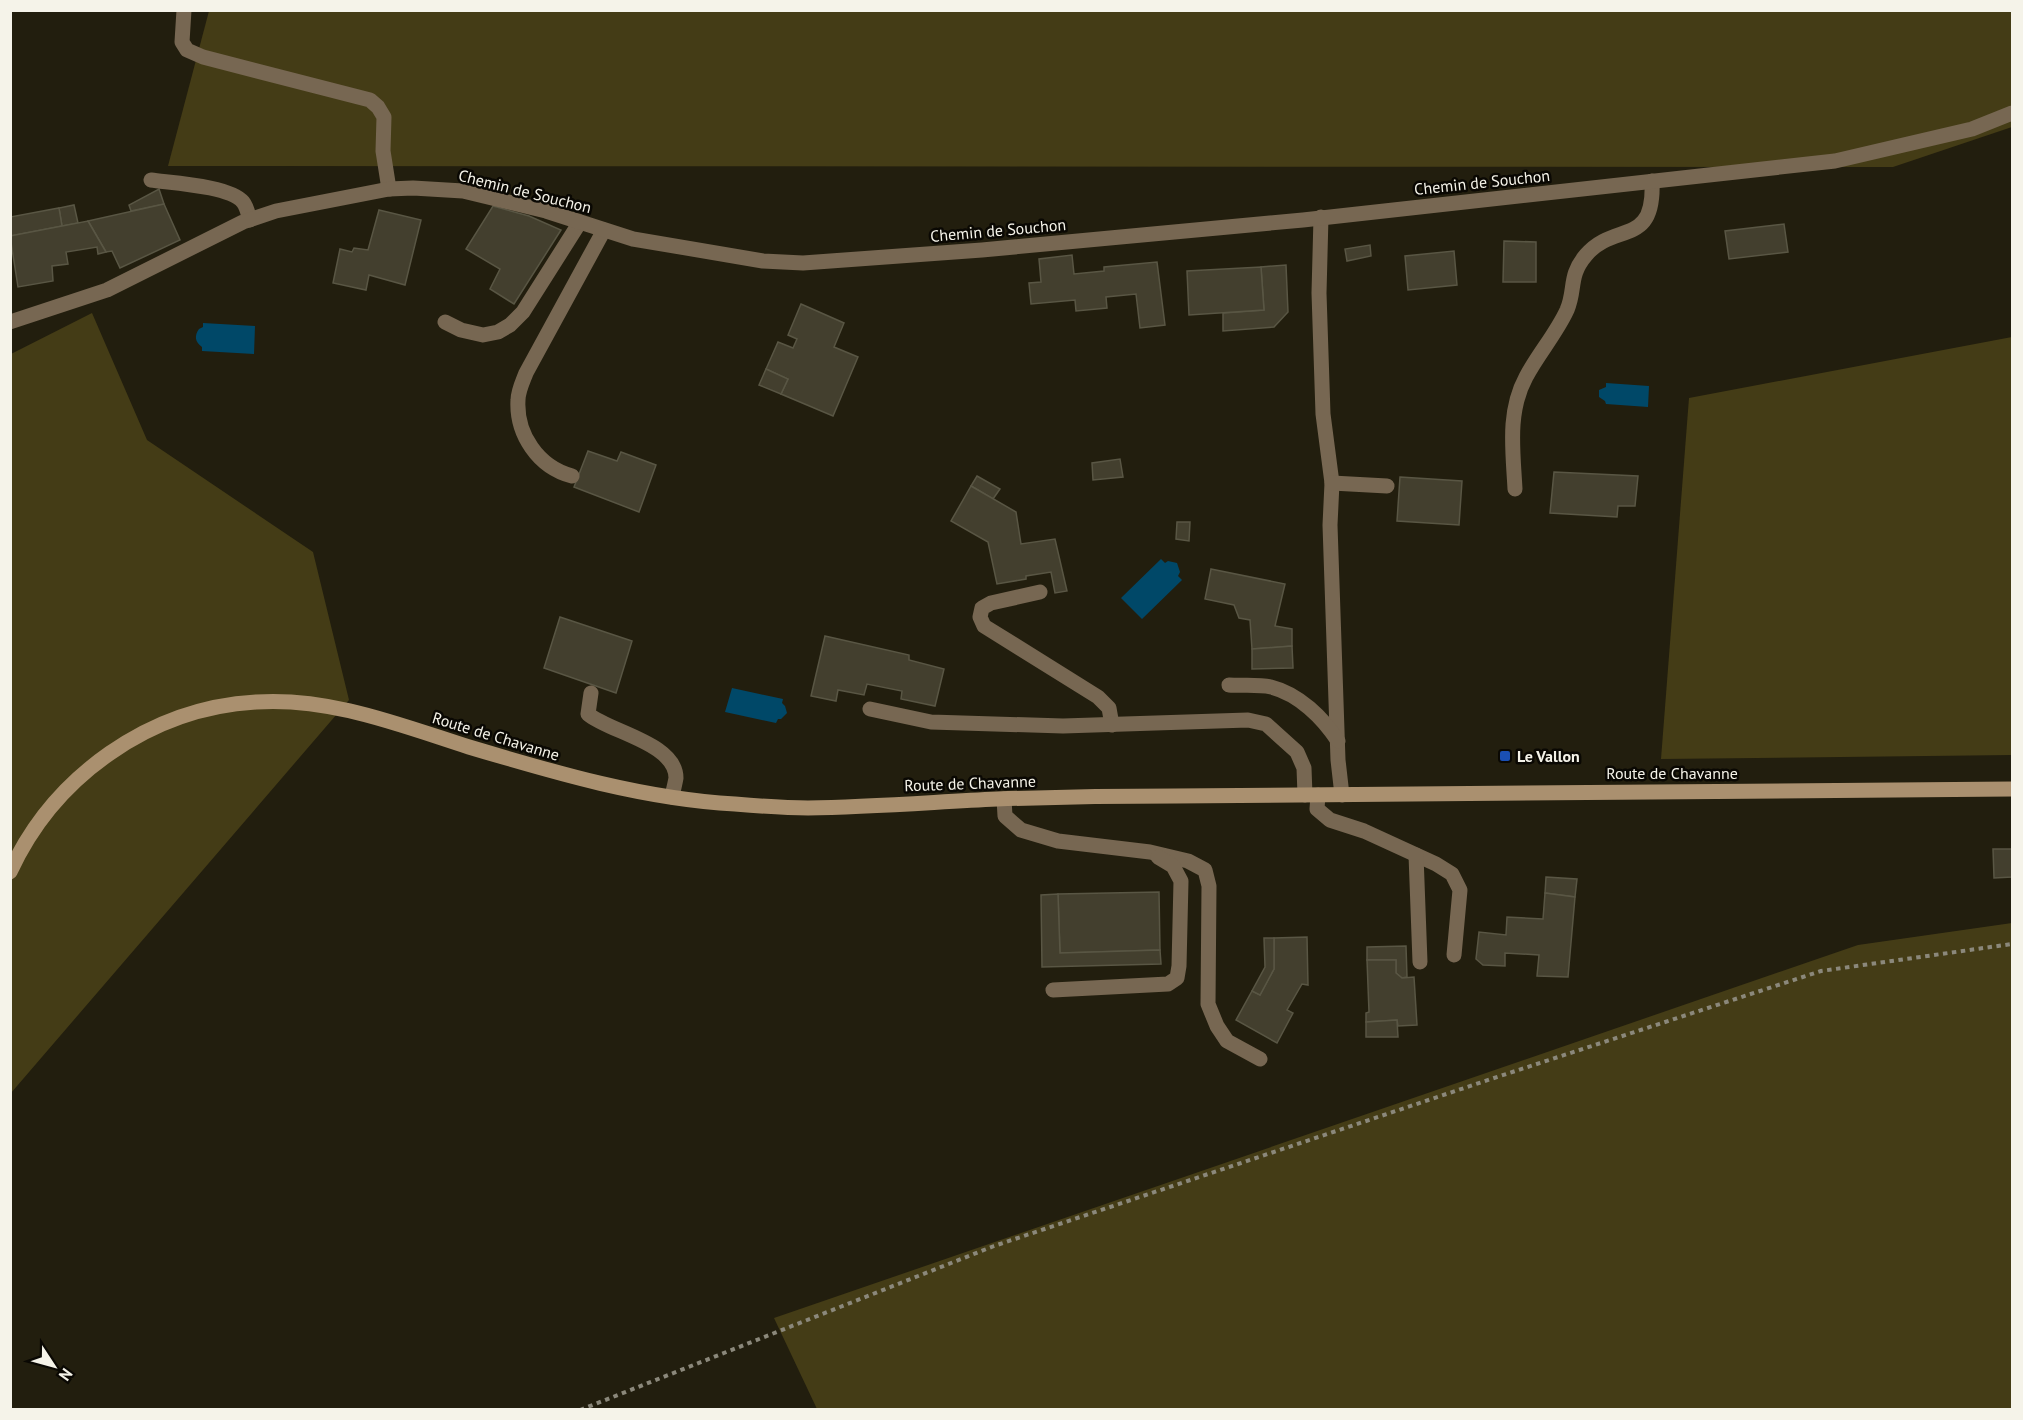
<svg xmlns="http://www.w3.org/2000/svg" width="2023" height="1420" font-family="'PT Sans',sans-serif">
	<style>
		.green { fill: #443c16 }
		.water { fill: #004868 }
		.building { fill: #433f2e; stroke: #595644; stroke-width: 1.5 }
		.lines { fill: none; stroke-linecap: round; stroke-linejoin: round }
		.path { stroke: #8b887b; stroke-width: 4; stroke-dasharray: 4.5 4.5; stroke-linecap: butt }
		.service { stroke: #776752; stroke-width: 15 }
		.minor { stroke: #776752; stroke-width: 15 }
		.secondary { stroke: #aa906f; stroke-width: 15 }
		.transit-dot { fill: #1a4fb4; stroke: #0a0803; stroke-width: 2 }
		.labels { text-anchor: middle; stroke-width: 5; stroke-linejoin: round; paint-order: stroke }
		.street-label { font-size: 16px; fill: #f5f3e9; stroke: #0a0803 }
		.poi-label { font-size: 16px; font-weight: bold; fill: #f5f3e9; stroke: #0a0803; text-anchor: start }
	</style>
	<rect width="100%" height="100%" fill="#221e0e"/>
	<g class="green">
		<path d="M 209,11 L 2012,11 L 2012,127 L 1893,167 L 168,166 Z"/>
		<path d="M 92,313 L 147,440 L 313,552 L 349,700 L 11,1093 L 11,354 Z"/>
		<path d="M 2012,337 L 2012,755 L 1661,759 L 1689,398 Z"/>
		<path d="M 2012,923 L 2012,1409 L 817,1409 L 774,1318 L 1858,945 Z"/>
	</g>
	<g class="water">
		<path d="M 203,323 L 255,326 L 254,354 L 202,351 L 202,347 C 195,342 194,336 199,329 L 203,327 Z"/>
		<path d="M 1606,383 L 1649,386 L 1648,407 L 1606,404 L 1605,401 L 1599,397 L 1599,390 L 1606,387 Z"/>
		<path d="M 1161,559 L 1165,563 L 1168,561 L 1177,563 L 1180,572 L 1178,576 L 1182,580 L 1142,619 L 1121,598 Z"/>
		<path d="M 732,688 L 783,699 L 782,703 L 785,706 L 787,713 L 781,719 L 778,719 L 776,723 L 725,712 Z"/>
	</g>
	<g class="building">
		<path d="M 159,189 L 164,204 L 131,211 L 129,205 Z"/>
		<path d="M 164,204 L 180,240 L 120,268 L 112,251 L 106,252 L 88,221 Z"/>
		<path d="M 74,205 L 78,223 L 62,226 L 59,208 Z"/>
		<path d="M 493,206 L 529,216 L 561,230 L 514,304 L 490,289 L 500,269 L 466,249 Z"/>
		<path d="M 59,208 L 62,226 L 10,236 L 10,217 Z"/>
		<path d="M 379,210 L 421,220 L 405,285 L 369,275 L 366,290 L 333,283 L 340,249 L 352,252 L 354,248 L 368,250 Z"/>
		<path d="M 88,221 L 106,252 L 98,254 L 97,247 L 66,252 L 68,264 L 52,266 L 53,281 L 18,287 L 10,236 Z"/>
		<path d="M 1784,224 L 1788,252 L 1729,259 L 1725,231 Z"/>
		<path d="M 1504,241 L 1536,242 L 1536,282 L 1503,282 Z"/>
		<path d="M 1370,245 L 1371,256 L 1347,261 L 1345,249 Z"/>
		<path d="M 1454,251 L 1457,285 L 1408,290 L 1405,256 Z"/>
		<path d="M 1072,255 L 1074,274 L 1104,271 L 1104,267 L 1157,262 L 1165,325 L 1140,328 L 1136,294 L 1106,297 L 1107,308 L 1076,311 L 1075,300 L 1031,304 L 1029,283 L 1041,282 L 1039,259 Z"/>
		<path d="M 1286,265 L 1288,312 L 1274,327 L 1223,331 L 1223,313 L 1264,310 L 1261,267 Z"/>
		<path d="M 1261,267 L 1264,310 L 1189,315 L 1187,271 Z"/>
		<path d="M 801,304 L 844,323 L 834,347 L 858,357 L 833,416 L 781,394 L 788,379 L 766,369 L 778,342 L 793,348 L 797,339 L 788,335 Z"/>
		<path d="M 766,369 L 788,379 L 781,394 L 759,385 Z"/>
		<path d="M 588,451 L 617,461 L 621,452 L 656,465 L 639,512 L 574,487 Z"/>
		<path d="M 1120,459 L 1123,477 L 1093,480 L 1092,463 Z"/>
		<path d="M 1554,472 L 1638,476 L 1635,506 L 1618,506 L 1617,517 L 1550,513 Z"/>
		<path d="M 977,476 L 1000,489 L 993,499 L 971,486 Z"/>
		<path d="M 1400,477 L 1462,481 L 1459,525 L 1397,521 Z"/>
		<path d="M 971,486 L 1016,512 L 1021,544 L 1055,539 L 1067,591 L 1055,593 L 1051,572 L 1026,576 L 1026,579 L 997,584 L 988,542 L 951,521 Z"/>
		<path d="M 1177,522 L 1190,522 L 1189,541 L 1176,539 Z"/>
		<path d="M 1211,569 L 1285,584 L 1275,626 L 1292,629 L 1292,646 L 1252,649 L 1250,620 L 1239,618 L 1234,605 L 1205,599 Z"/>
		<path d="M 560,617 L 632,641 L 616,693 L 544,668 Z"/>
		<path d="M 825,636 L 909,655 L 909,660 L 944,669 L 935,706 L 901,699 L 902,691 L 867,684 L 864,695 L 838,690 L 836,701 L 811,696 Z"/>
		<path d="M 1292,646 L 1293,668 L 1252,669 L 1252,649 Z"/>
		<path d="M 1993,849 L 2012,849 L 2012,877 L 1994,878 Z"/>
		<path d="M 1546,877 L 1577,879 L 1575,897 L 1545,893 Z"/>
		<path d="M 1159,892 L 1160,950 L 1060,953 L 1058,894 Z"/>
		<path d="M 1545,893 L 1575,897 L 1568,977 L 1537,976 L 1539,955 L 1505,953 L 1505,966 L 1483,965 L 1476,959 L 1479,932 L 1506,935 L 1507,917 L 1543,919 Z"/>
		<path d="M 1058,894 L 1060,953 L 1160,950 L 1161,964 L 1042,967 L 1041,895 Z"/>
		<path d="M 1307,937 L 1308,985 L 1302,984 L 1287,1010 L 1293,1013 L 1277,1043 L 1236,1020 L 1252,991 L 1260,995 L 1274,969 L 1274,938 Z"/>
		<path d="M 1264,938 L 1274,938 L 1274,969 L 1260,995 L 1252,991 L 1265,967 Z"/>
		<path d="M 1406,946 L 1407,977 L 1402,978 L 1396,973 L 1396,960 L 1367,960 L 1367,947 Z"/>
		<path d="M 1367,960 L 1396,960 L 1396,973 L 1402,978 L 1414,977 L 1417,1025 L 1398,1026 L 1397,1020 L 1366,1022 L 1366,1013 L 1369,1012 Z"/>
		<path d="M 1397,1020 L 1398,1037 L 1366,1037 L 1366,1022 Z"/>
	</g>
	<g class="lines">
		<path class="path" d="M 580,1410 L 994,1246 L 1491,1079 L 1821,971 L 2012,944"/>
		<g class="service">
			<path d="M 184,10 L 182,42 L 187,50 L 203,57 L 370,100 L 378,107 L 384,117 L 383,151 L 389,189"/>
			<path d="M 151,180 C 172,183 230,186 243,202 C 247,207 248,214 250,220"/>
			<path d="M 1321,217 L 1319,293 L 1323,414 L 1332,483 L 1330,525 L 1338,760 L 1342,795"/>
			<path d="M 445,322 L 461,330 L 483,335 L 498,332 L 510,325 L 523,312 L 580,222"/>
			<path d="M 572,476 C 538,467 516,434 518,400 C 518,391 523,381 526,373 L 604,230"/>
			<path d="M 1332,483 L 1387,486"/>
			<path d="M 1515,489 C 1513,451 1507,412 1526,377 C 1538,354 1556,334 1567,310 C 1576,289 1568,276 1586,255 C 1615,221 1655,248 1652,181"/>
			<path d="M 1040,592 L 991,603 L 982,608 L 980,617 L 984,626 L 1098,697 L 1109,708 L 1112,725"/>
			<path d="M 1229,685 C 1242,686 1258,684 1271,687 C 1299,694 1323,718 1338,741"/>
			<path d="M 591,693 L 588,714 C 609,732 676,743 676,778 C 675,784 673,791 672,797"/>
			<path d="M 870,709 L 931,722 L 1063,726 L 1248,720 L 1266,724 L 1297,752 L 1304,768 L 1305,795"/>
			<path d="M 1318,795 L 1317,809 L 1330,820 L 1364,831 L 1436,864 L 1452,874 L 1460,890 L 1454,955"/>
			<path d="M 1004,799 L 1005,816 L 1021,830 L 1058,841 L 1150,852 L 1188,861 L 1205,870 L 1209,886 L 1208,1004 L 1217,1026 L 1227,1041 L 1260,1059"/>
			<path d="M 1416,855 L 1420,962"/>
			<path d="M 1053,990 L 1168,984 L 1177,978 L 1179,966 L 1181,881 L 1173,866 L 1158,857"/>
		</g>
		<path class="minor" d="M 10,322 L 107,290 L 243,222 L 276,211 L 389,189 L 413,188 L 463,191 L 546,211 L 633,239 L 763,261 L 803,263 L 982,250 L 1303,220 L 1835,161 L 1972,129 L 2012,113"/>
		<path class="secondary" d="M 10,872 C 54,776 150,708 256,702 C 330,697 400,725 469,747 C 556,773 644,799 735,804 C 759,806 784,808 808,808 C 871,807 934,802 997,799 C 1056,797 1115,796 1175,796 C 1454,792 1733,789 2012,789"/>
	</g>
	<rect class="transit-dot" x="1499" y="750" width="12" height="12" rx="3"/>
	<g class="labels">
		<g class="street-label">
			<text transform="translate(1482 182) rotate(-6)" y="6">Chemin de Souchon</text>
			<text transform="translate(525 191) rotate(14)" y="6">Chemin de Souchon</text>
			<text transform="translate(998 230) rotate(-5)" y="6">Chemin de Souchon</text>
			<text transform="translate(496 736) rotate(17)" y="6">Route de Chavanne</text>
			<text x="1672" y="779">Route de Chavanne</text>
			<text transform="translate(970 783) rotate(-2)" y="6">Route de Chavanne</text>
		</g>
		<g class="poi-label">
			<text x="1517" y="762">Le Vallon</text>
		</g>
	</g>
	<rect width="2023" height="1420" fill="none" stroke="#f5f3e9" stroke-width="24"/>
	<g transform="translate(54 1366) rotate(126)" stroke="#0a0803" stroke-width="4.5" paint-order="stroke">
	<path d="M0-4.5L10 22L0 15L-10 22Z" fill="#f5f3e9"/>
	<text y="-9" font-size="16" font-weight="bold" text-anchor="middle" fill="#f5f3e9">N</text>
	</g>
</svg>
